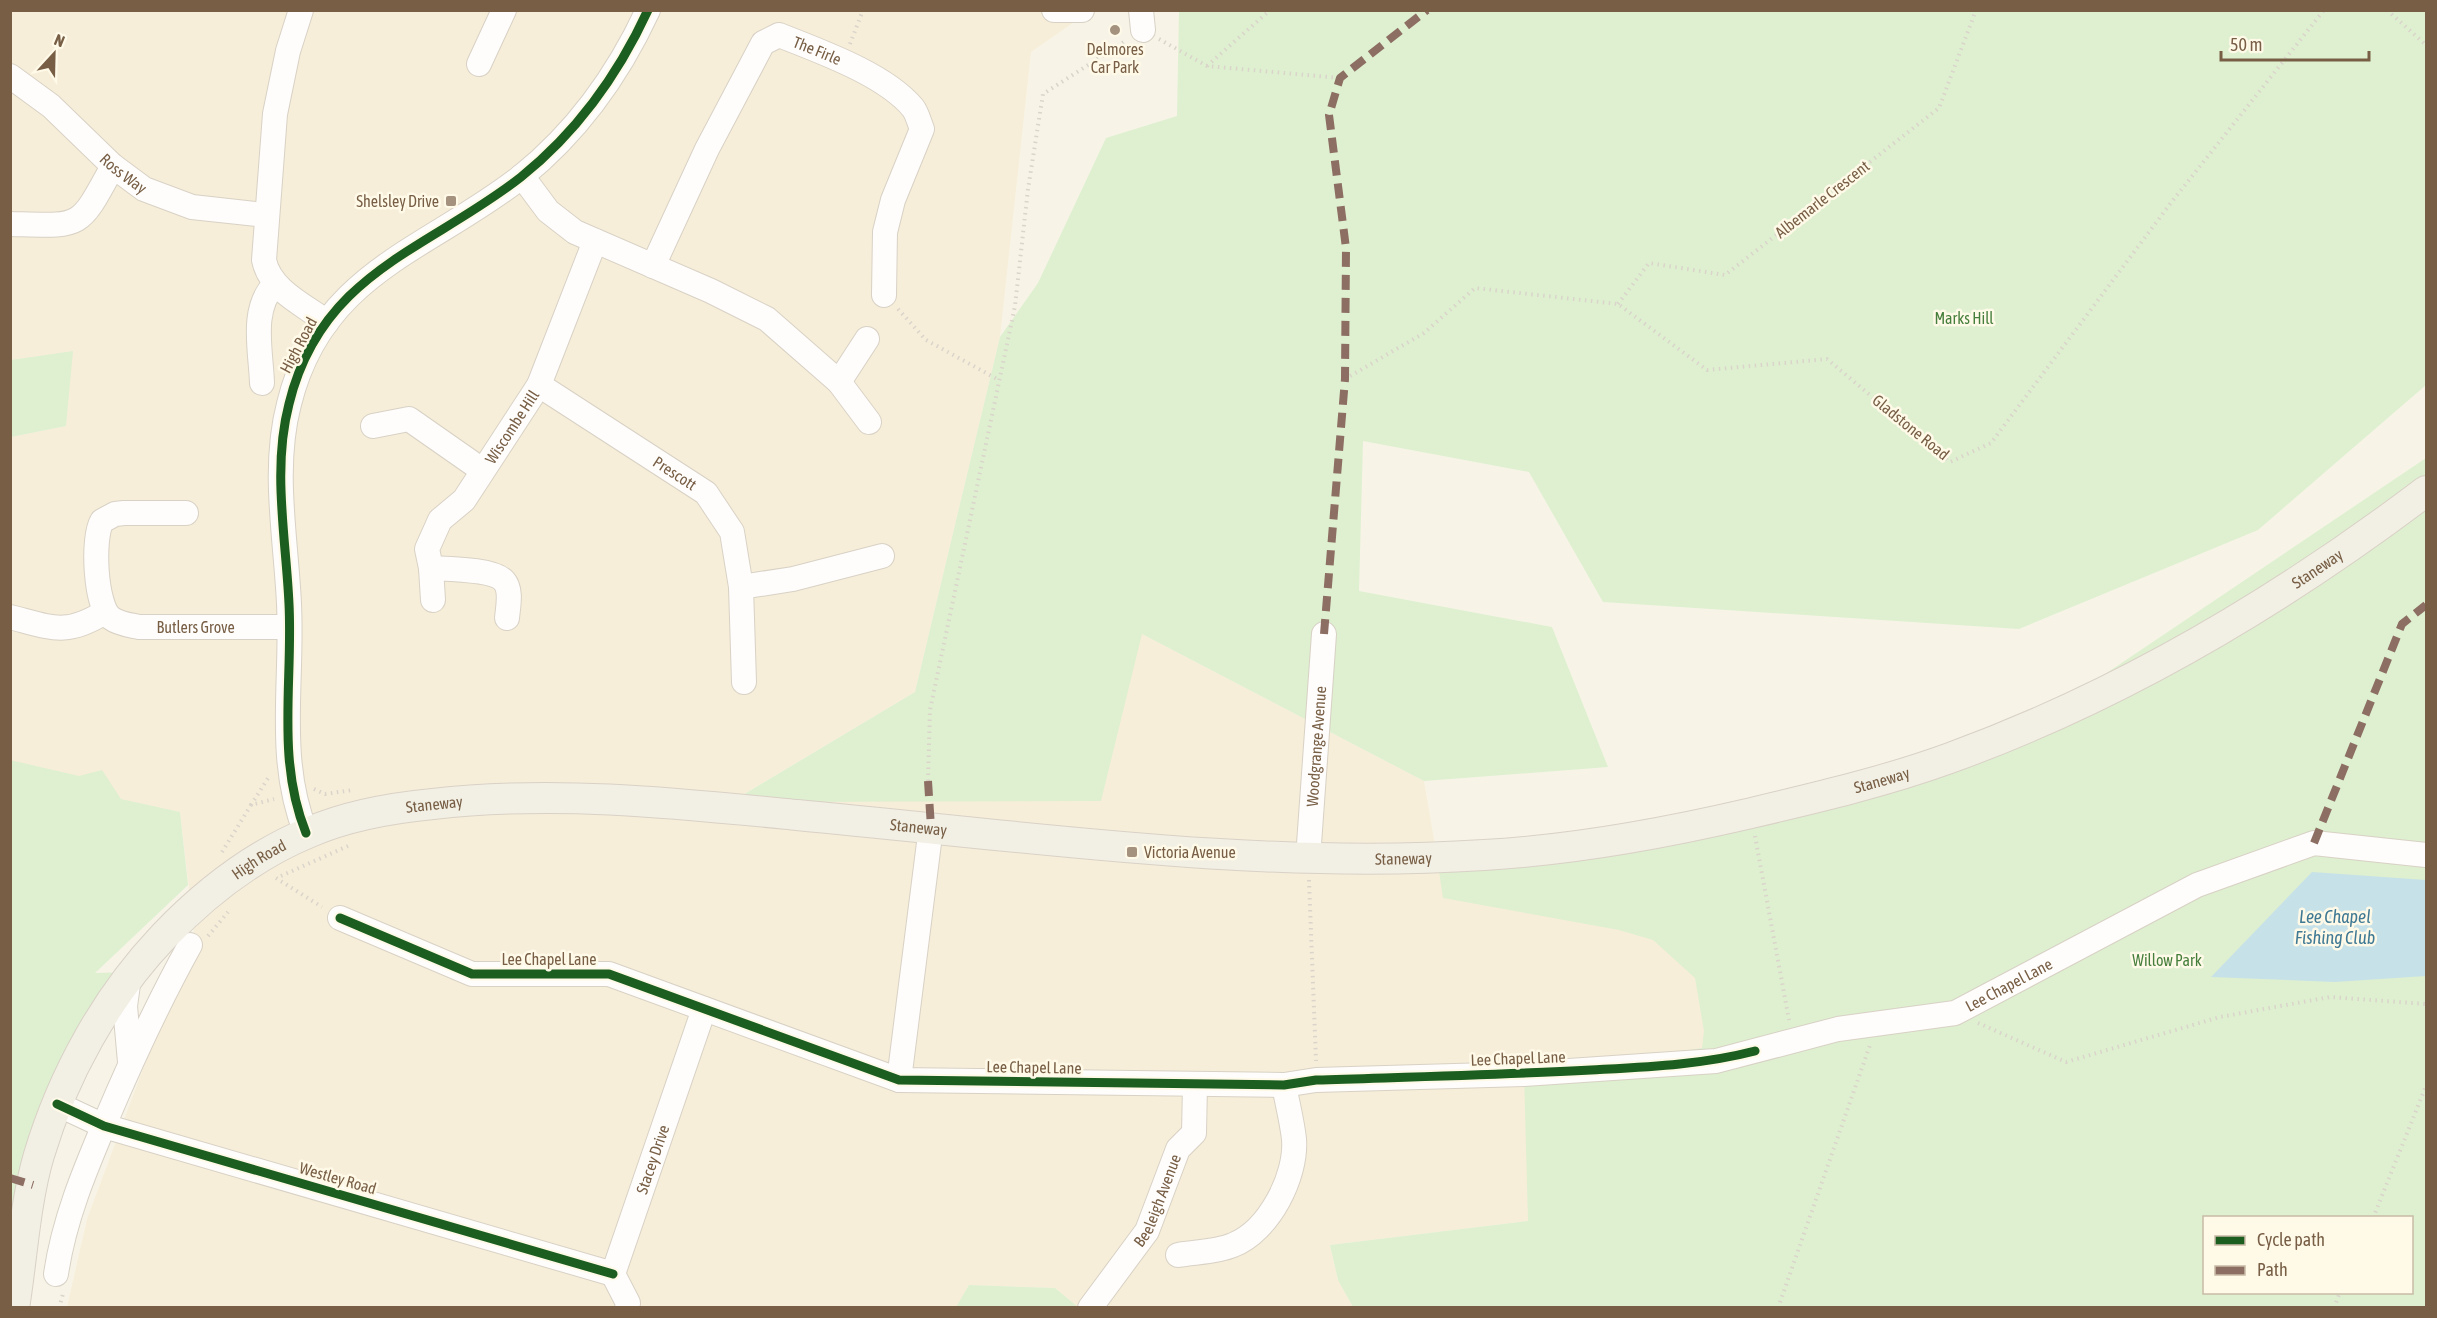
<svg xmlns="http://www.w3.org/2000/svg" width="2437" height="1318" font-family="'Asap Condensed',sans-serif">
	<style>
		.residential { fill: #f7eed9 }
		.green { fill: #def0d0; fill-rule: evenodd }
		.water { fill: #c7e1e8 }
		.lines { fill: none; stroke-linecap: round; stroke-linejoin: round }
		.minor-casing { stroke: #d8d1c5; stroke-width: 26 }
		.major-casing { stroke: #d9d1c6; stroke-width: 32 }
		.path { stroke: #dad4cb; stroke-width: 4; stroke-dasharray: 1.5 4.5; stroke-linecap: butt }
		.minor { stroke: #fefdfb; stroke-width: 24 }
		.major { stroke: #f2efe4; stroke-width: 30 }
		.quiet { stroke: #8d6e63; stroke-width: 8; stroke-dasharray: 15 8; stroke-linecap: butt }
		.cycleway-casing { stroke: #fff9e8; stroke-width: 13 }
		.cycleway { stroke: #1b5e20; stroke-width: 9 }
		.poi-dot { fill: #a4927e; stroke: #fff9e8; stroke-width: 2 }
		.labels { text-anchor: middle; stroke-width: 5; stroke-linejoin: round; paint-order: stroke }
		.poi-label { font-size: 16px; fill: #775e45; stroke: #fff9e8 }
		.street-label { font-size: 16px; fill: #775e45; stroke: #fff9e8 }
		.park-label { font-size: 16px; fill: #467f3c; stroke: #fff9e8 }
		.water-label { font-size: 18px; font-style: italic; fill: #3f7994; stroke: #fff9e8 }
	</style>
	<rect width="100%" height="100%" fill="#f7f4e7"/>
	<path class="residential" d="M 10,11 L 1090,11 L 1031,52 L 1000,337 L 915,692 L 732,801 L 1142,634 L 1424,781 L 1444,898 L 1722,918 L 1705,1061 L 1528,1221 L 1330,1245 L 1338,1280 L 1353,1307 L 1078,1307 L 1055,1288 L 969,1285 L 956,1308 L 67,1307 L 87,1219 L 194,932 L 180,812 L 11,777 L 11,437 L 66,426 L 72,352 L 11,360 Z"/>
	<g class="green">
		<path d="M 1179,11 L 2426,11 L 2426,385 L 2258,530 L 2019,629 L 1603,602 L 1529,472 L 1363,441 L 1359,591 L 1552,627 L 1608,767 L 1424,781 L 1142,634 L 1101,801 L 731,802 L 915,692 L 1000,337 L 1038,283 L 1106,138 L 1177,116 Z"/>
		<path d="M 73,351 L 66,426 L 11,437 L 11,360 Z"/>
		<path d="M 2426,458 L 2426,1307 L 1353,1307 L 1338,1280 L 1330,1245 L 1528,1221 L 1524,1074 L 1702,1048 L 1704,1031 L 1695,978 L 1653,940 L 1619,930 L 1443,898 L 1437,858 L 1602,842 L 2028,726 ZM 2204,1218 L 2412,1218 L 2412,1292 L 2204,1292 Z"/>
		<path d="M 10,760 L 79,776 L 102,770 L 121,799 L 180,812 L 188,885 L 95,973 L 130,972 L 84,1048 L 10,1307 Z"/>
		<path d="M 969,1285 L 1055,1288 L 1078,1307 L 956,1307 Z"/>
	</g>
	<path class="water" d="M 2312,872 L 2426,880 L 2426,976 L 2335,982 L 2211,977 Z"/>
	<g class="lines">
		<defs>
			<g id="minor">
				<path d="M 301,10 L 288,51 L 275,114 L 264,260 C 270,290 304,305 327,322"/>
				<path d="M 1054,10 L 1082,10"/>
				<path d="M 1141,10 L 1143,30"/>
				<path d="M 479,64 L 504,10"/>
				<path id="s1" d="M 10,76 L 51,106 L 113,166 L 144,189 L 192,207 L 265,215"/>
				<path d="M 522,176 L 548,211 L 575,232 L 711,291 L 767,319 L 839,382 L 869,422"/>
				<path d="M 10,224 C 83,226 78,230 113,166"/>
				<path id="s2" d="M 653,266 L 707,149 L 763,43 L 779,35 C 819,51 885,74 913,108 C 917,113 919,122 922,129 L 893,200 L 885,232 L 884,295"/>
				<path d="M 839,382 L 867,339"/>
				<path d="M 262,383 C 261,351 250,309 275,284"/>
				<path id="s3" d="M 539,385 L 706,493 L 732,532 L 741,587 L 744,682"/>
				<path d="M 373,426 L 409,419 L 482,470"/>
				<path id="s4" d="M 186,513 L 124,513 L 115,514 L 102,521 C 92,538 95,606 111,618 C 119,624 130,625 139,627 L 289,627"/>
				<path d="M 431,568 C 447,569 494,569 504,581 C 512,590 508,607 507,618"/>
				<path d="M 741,587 L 793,579 L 882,556"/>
				<path id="s5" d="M 433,600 L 431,568 L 427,549 L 440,520 L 464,500 L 539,385 L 595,241"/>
				<path d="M 10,617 C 53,628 66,636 105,612"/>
				<path d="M 306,833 C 276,759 293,682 289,604 C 286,538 272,469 289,404 C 321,272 428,250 521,177 C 577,132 618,75 648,10"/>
				<path id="s6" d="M 1308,858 L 1324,634"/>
				<path id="s7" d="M 340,918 L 472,974 L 609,974 L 899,1080 L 1284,1085 L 1316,1080 L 1524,1074 L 1716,1061 L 1838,1029 L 1955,1013 L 2197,885 L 2314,843 L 2426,855"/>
				<path d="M 129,977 L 125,1006 L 130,1062"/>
				<path d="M 899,1080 L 931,827"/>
				<path d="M 57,1104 L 104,1126 L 613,1274"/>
				<path d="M 1178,1255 C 1195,1252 1217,1252 1233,1245 C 1269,1231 1297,1176 1294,1139 C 1292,1121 1287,1102 1284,1085"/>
				<path d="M 56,1274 C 64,1219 85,1170 107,1118 C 132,1059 159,1001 190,945"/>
				<path id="s8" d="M 627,1308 L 628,1303 L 613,1274 L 704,1009"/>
				<path id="s9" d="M 1090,1308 L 1147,1231 L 1178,1149 L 1194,1133 L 1195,1085"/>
			</g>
			<g id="major">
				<path id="s10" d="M 14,1308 C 22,1259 25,1202 39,1155 C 63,1075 106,997 163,937 C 204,894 254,855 310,832 C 349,815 391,808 433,804 C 554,790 676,803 797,815 C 1024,836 1256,870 1484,855 C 1572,850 1661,834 1747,814 C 1815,798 1884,782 1950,758 C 2121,696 2282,600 2426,491"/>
			</g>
		</defs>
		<use href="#minor" class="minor-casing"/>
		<use href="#major" class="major-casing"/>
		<g class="path">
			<path d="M 2387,10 L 2426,45"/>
			<path d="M 1159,39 L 1207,66 L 1340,78"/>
			<path d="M 850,44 L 863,10"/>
			<path d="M 1207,66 L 1270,10"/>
			<path d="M 1618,304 L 1649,263 L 1725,275 L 1939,108 L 1976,10"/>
			<path d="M 898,309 L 926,340 L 999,380"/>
			<path d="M 1345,379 L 1424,333 L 1475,288 L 1618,304 L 1707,370 L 1827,359 L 1950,462 L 1991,443 L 2170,204 L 2324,10"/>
			<path d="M 928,781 L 930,710 L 1015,306 L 1028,189 L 1043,94 L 1127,40"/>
			<path d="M 314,789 L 325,794 L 353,790"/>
			<path d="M 251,805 L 270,775"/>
			<path d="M 1755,836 L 1789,1020"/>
			<path d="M 222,852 L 251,805 L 274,799"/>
			<path d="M 281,876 L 348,846"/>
			<path d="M 276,878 L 322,907"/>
			<path d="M 1309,880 L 1316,1061"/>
			<path d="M 208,936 L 228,912"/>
			<path d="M 1978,1023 L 2066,1062 L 2220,1017 L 2330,997 L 2426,1004"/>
			<path d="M 2373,1218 L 2426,1086"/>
			<path d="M 59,1308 L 63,1294"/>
			<path d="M 1778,1308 L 1870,1045"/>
			<path d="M 2334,1308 L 2340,1292"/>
		</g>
		<use href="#minor" class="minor"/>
		<use href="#major" class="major"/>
		<g class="quiet">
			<path d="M 1324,634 L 1345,379 L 1346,248 L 1329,115 L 1340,78 L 1427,10"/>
			<path d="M 928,781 L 931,827"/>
			<path d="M 2314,843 L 2402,624 L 2426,605"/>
			<path d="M 10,1178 L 33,1185"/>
		</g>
		<defs>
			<g id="cycleway">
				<path d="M 306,833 C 276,759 293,682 289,604 C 286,538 272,469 289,404 C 321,272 428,250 521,177 C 577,132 618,75 648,10"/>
				<path d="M 340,918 L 472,974 L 609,974 L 899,1080 L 1284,1085 L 1316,1080 C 1408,1077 1500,1075 1591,1070 C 1646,1067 1701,1065 1755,1051"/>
				<path d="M 57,1104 L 104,1126 L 613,1274"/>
			</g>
		</defs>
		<use href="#cycleway" class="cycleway-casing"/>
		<use href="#cycleway" class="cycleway"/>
	</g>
	<g class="poi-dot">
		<circle cx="1115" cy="30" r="6"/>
		<rect x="445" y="195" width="12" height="12" rx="3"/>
		<rect x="1126" y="846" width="12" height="12" rx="3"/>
	</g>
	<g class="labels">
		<g class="poi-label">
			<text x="1115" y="55">Delmores<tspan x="1115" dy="18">Car Park</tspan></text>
			<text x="439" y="207" text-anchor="end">Shelsley Drive</text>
			<text x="1144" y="858" text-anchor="start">Victoria Avenue</text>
		</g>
		<g class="street-label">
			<text dy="6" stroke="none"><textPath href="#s2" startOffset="308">The Firle</textPath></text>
			<text dy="6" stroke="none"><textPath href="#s1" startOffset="150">Ross Way</textPath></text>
			<text transform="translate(1822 199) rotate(-38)" y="6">Albemarle Crescent</text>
			<text transform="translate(298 345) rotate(-62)" y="6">High Road</text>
			<text dy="6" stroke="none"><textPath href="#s5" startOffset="202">Wiscombe Hill</textPath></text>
			<text transform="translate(1911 427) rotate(39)" y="6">Gladstone Road</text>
			<text dy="6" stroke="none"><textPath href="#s3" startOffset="162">Prescott</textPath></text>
			<text dy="6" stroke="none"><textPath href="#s10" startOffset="2662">Staneway</textPath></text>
			<text dy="6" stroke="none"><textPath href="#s4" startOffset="273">Butlers Grove</textPath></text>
			<text dy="6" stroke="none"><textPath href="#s6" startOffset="112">Woodgrange Avenue</textPath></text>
			<text dy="6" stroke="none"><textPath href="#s10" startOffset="2176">Staneway</textPath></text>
			<text dy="6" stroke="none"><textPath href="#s10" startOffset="718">Staneway</textPath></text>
			<text dy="6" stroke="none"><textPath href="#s10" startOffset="1204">Staneway</textPath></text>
			<text dy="6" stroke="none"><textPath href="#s10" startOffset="1690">Staneway</textPath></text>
			<text dy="6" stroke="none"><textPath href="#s10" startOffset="532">High Road</textPath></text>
			<text x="549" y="965">Lee Chapel Lane</text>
			<text dy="6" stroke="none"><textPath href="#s7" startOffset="1712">Lee Chapel Lane</textPath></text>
			<text transform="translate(1518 1058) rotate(-2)" y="6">Lee Chapel Lane</text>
			<text transform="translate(1034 1067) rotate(1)" y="6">Lee Chapel Lane</text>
			<text dy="6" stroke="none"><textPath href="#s8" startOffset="159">Stacey Drive</textPath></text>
			<text transform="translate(338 1178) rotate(16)" y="6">Westley Road</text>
			<text dy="6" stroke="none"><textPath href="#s9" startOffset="128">Beeleigh Avenue</textPath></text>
		</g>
		<g class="park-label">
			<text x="1964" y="324">Marks Hill</text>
			<text x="2167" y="966">Willow Park</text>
		</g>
		<g class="water-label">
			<text x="2335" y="923">Lee Chapel<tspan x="2335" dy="21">Fishing Club</tspan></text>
		</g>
	</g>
	<rect width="2437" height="1318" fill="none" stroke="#775e45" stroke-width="24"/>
	<rect x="2203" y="1216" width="210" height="78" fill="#fff9e8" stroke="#c9bba7" stroke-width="1.5"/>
	<rect x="2215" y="1236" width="30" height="9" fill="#1b5e20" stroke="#c9bba7" stroke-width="1.5"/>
	<text x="2257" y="1246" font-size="18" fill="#775e45">Cycle path</text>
	<rect x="2215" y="1266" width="30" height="9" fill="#8d6e63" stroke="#c9bba7" stroke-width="1.5"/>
	<text x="2257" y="1276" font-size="18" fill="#775e45">Path</text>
	<g transform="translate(54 54) rotate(22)" stroke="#fff9e8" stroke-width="4.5" paint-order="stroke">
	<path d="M0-4.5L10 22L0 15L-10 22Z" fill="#775e45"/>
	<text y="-9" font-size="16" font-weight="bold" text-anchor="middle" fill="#775e45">N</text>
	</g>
	<path d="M2221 51v9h148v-9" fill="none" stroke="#775e45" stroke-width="3"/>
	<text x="2230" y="51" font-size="18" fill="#775e45" stroke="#fff9e8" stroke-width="4.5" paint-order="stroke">50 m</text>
</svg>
